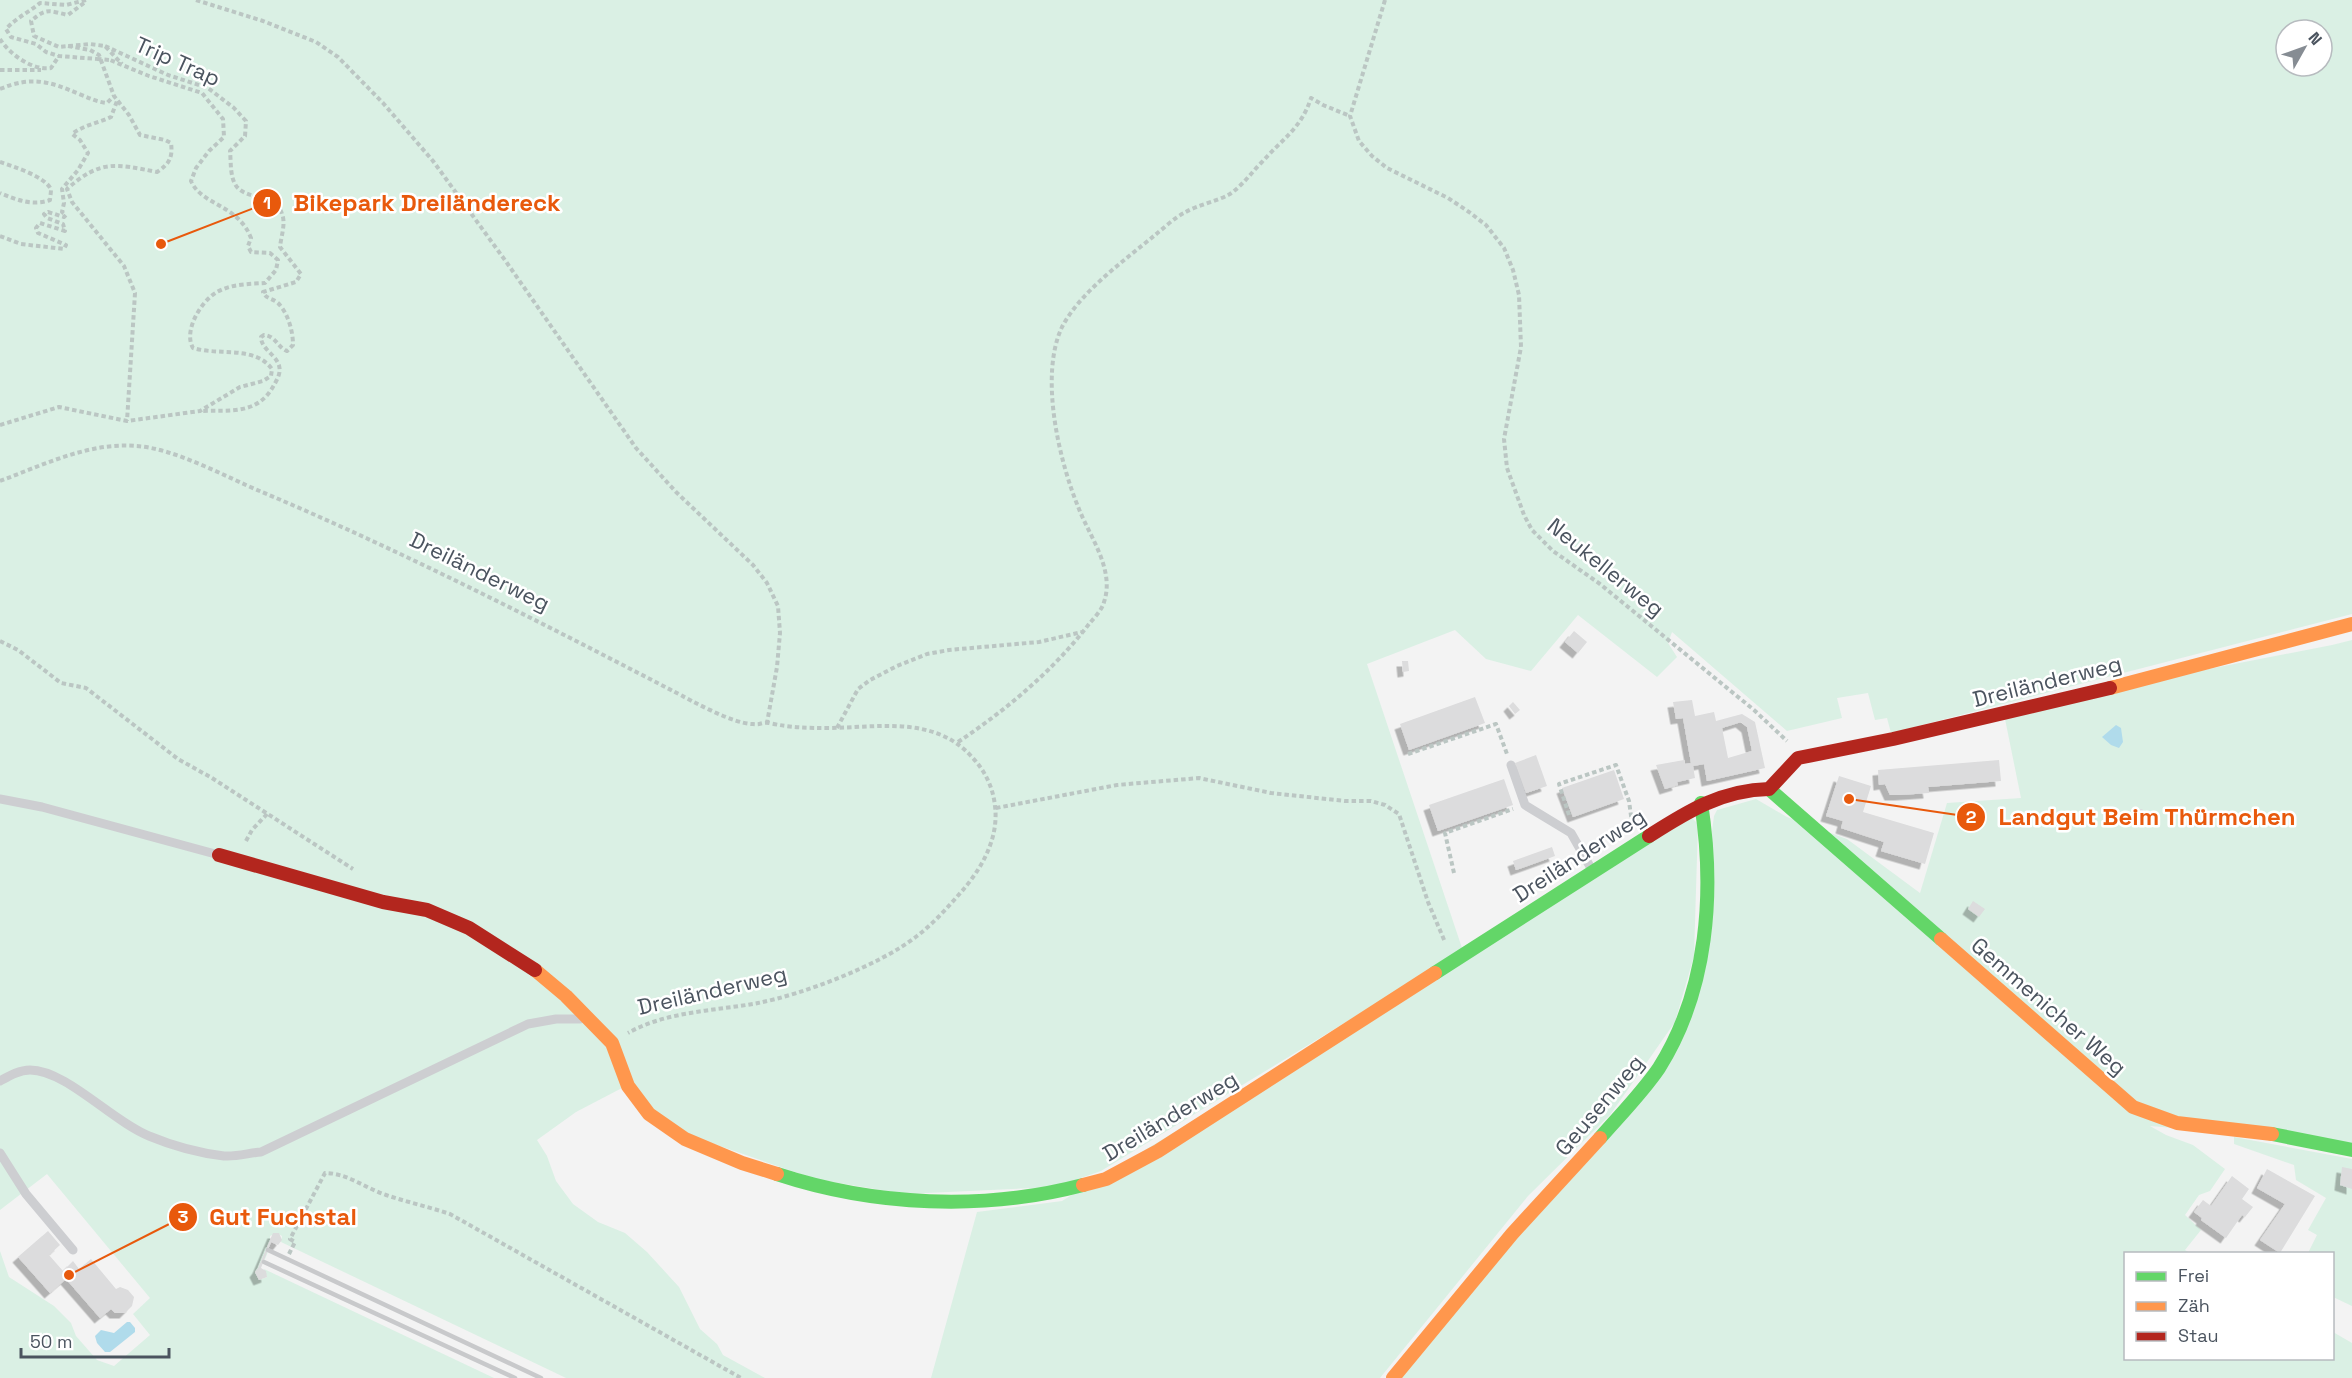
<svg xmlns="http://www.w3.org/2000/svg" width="2352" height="1378" font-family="'Space Grotesk',sans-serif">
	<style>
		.green { fill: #daf0e4; fill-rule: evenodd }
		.water { fill: #b0dbeb }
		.building { fill: #dcdcdd; fill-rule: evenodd; filter: url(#shadow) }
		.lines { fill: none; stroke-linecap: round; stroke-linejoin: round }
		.path { stroke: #bbc6c3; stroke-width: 4; stroke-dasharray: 4.5 3; stroke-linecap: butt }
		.lane { stroke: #cdced1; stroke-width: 9 }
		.fast { stroke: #63d668; stroke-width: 14 }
		.slow { stroke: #ff974d; stroke-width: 14 }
		.jam { stroke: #b3261e; stroke-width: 14 }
		.rail { stroke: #c8c9cb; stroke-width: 4.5 }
		.path-bridge { stroke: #bbc6c3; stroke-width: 4; stroke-dasharray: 4.5 3; stroke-linecap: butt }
		.labels { text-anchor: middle; stroke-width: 5; stroke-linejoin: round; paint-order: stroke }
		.street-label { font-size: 22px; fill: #4b545f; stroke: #fff }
		.leader { fill: none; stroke: #e8590c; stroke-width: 2 }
		.callout-dot { fill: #e8590c; stroke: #fff; stroke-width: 2 }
		.mark-label { font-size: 18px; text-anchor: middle; font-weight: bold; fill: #fff }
		.callout-label { font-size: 24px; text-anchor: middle; font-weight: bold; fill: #e8590c; stroke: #fff; stroke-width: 5; stroke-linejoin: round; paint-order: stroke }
	</style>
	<defs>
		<filter id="shadow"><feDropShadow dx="-5.5" dy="5.5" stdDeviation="0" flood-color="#0004"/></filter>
	</defs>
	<rect width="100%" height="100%" fill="#f3f3f3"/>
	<g class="green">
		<path d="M 0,0 L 2352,0 L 2352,614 L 1891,733 L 1887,718 L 1875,720 L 1868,693 L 1837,698 L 1842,718 L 1787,731 L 1672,632 L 1668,643 L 1677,657 L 1657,677 L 1578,615 L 1531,671 L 1486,659 L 1455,630 L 1367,664 L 1462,948 L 1392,994 L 1101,1171 L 1055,1187 L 905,1194 L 815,1179 L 688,1135 L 622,1088 L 576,1112 L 537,1140 L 547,1156 L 556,1181 L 573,1204 L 598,1222 L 625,1233 L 647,1252 L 679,1287 L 700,1329 L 717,1344 L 723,1355 L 765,1378 L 566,1378 L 281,1242 L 282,1236 L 277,1233 L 270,1236 C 271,1250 264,1264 255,1272 L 259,1280 L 267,1277 L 264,1269 L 494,1378 L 0,1378 L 0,1251 L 9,1277 L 54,1306 L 71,1323 L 76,1336 L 97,1360 L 114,1366 L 150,1335 L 133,1314 L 150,1298 L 47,1174 L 0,1210 ZM 2286,30 L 2322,30 L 2322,66 L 2286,66 Z"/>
		<path d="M 2352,640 L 2352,1143 L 2150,1126 L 2166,1135 L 2193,1145 L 2225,1169 L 2210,1191 L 2199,1195 L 2185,1215 L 2201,1230 L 2185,1250 L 2190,1253 L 2126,1254 L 2126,1358 L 2332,1358 L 2333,1332 L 2352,1343 L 2352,1378 L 1399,1378 L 1686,1025 L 1714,816 L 1717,810 L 1756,799 L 1787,817 L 1847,839 L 1920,893 L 1947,803 L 2021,798 L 2005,719 L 2188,673 L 2332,645 Z"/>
		<path d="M 1690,816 L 1698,824 L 1694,956 L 1675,1022 L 1610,1115 L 1528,1196 L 1380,1378 L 931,1378 L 977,1212 L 1062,1201 Z"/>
		<path d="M 2234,1137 L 2352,1159 L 2352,1306 L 2333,1297 L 2332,1254 L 2308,1253 L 2317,1235 L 2308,1230 L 2326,1198 L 2296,1180 L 2294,1165 L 2234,1144 Z"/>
	</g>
	<g class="water">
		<path d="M 2116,725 L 2121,728 L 2123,742 L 2119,748 L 2111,745 L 2102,737 Z"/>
		<path d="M 127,1322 L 130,1322 L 135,1328 L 135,1332 L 110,1352 L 105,1352 L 97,1343 L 95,1336 L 101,1330 L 114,1333 Z"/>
	</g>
	<g class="building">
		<path d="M 1574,631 L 1587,642 L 1578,653 L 1565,642 Z"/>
		<path d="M 1402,661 L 1408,661 L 1409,671 L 1403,672 Z"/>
		<path d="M 1475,697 L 1485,723 L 1409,750 L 1400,724 Z"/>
		<path d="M 1692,700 L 1695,716 L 1714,712 L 1716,721 L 1742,714 L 1755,722 L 1765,768 L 1707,781 L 1704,764 L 1693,766 L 1695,778 L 1677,782 L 1678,785 L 1665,789 L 1656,765 L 1684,760 L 1685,764 L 1691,763 L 1683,718 L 1676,719 L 1673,702 ZM 1741,722 L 1747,727 L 1752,751 L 1728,758 L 1722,728 Z"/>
		<path d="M 1513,702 L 1520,710 L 1515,714 L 1509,706 Z"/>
		<path d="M 1536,755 L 1547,786 L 1526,793 L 1515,763 Z"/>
		<path d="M 1999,760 L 2001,781 L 1928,787 L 1929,793 L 1900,795 L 1890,795 L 1885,784 L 1879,785 L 1878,770 Z"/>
		<path d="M 1614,770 L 1624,799 L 1573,817 L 1562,788 Z"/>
		<path d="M 1839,776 L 1871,786 L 1863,812 L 1934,833 L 1925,864 L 1881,851 L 1884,842 L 1841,828 L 1843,821 L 1826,816 Z"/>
		<path d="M 1504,779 L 1513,805 L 1438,831 L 1429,805 Z"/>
		<path d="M 2142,809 L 2146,813 L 2144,818 L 2139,819 L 2136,815 L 2137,810 Z"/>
		<path d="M 1552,847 L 1555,856 L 1516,870 L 1513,861 Z"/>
		<path d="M 1973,901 L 1985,909 L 1979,917 L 1968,909 Z"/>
		<path d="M 2342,1167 L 2352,1169 L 2352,1189 L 2340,1185 Z"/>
		<path d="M 2267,1169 L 2315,1196 L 2280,1253 L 2260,1240 L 2285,1204 L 2257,1188 Z"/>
		<path d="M 2232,1176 L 2249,1189 L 2242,1199 L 2253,1207 L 2245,1217 L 2242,1215 L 2226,1238 L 2201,1220 L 2202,1218 L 2194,1212 L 2203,1200 L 2211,1206 Z"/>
		<path d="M 48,1231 L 60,1245 L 49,1255 L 63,1271 L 73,1261 L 79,1269 L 91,1259 L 116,1289 L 120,1287 L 128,1290 L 134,1297 L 132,1306 L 125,1313 L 115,1313 L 111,1309 L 100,1318 L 66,1279 L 50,1293 L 18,1257 Z"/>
		<path d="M 273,1233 L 279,1233 L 282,1240 L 278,1245 L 271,1242 L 261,1268 L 266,1271 L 267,1277 L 259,1280 L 255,1272 L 258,1268 Z"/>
	</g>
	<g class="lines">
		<g class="path">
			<path d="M 86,0 L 66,5 L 40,3 C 29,12 16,18 6,29 L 11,37 L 36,44 L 46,52 L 59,56 L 97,59"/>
			<path d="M 196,0 L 263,21 L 316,42 L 338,57 L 383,103 L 433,161 L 507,263 L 636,448 L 676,492 L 753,565 L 767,583 L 778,606 L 780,633 L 777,667 L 767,723"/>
			<path d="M 1385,0 L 1350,116 L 1359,141 L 1372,156 L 1387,168 L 1448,198 L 1469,212 L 1486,225 L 1504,248 L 1513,270 L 1519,295 L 1521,347 L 1504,439 L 1507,468 L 1524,515 L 1532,530 L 1553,551 L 1600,584 L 1754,710 L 1787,741"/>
			<path d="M 84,3 L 68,15 C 49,11 47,7 31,21 L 34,36 L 59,47 L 90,44 L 105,46 L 122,64"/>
			<path d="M 0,39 C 9,54 33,71 51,68 L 59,56"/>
			<path d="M 68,46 L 90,50 L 99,55 L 114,96 L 129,115 L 140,135 L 165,140 L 171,143 C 173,158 169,164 157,172 C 116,164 101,159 67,189 L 72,202 L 124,266 L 135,293 L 127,421"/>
			<path d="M 105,46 L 168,75 L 208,88 L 234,108 L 246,121 L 245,136 L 230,151 C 231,161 230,175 235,184 C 244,201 276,193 282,214 C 286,223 281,237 280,247 L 301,274 L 296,282 L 263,292 C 266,299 272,298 278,303 C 288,313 293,331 293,345 L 287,351 C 278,348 276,336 264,335 L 261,337 C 261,348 274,354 278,363 C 282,371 278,378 274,385 C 258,415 231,410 200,411"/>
			<path d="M 0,70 L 41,70"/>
			<path d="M 0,89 C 31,76 49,81 79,94 C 89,98 97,102 107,103 L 114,96"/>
			<path d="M 0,162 C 12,166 47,177 51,190 C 51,192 50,199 50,200 C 32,206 17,200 0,193"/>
			<path d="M 0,236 L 21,244 L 64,249 L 66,245 L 38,233 L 36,228 L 40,223 L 65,231 L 63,224 L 47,218 L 44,214 L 48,212 L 64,217 L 66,215 L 62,212 L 64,203 L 62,189 L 78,170 L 88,153 L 80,140 L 72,134 C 84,125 98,123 111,117 L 117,101"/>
			<path d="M 0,425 L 59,407 L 127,421 L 200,411 L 240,387 L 263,381 L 271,376 L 272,369 C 254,345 219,356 193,348 C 183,331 201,301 217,292 C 231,284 249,284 265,283 L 276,270 L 278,260 L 270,253 L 251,252 L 248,246 L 251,238 C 238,204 202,206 191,181 L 196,168 L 209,151 L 224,137 L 223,119 L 202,93 L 149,76 L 110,60"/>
			<path d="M 0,481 C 43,465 89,442 136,446 C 174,448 226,477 262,492 C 402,551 538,621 673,691 C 692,701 733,724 753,724 C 762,725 760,722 769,723 C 792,728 807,728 831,728 C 880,727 935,716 972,757 C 985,771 993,787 995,806 C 999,838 982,868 962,891 C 948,907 934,923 917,936 C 880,965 804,994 758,1003 C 715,1011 667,1011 628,1033"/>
			<path d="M 0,641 L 18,650 L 61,683 L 86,688 L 178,759 L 212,778 L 353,869"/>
			<path d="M 837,728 L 858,689 L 870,680 L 897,666 L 927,654 L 949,650 L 1039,642 L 1082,632"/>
			<path d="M 958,742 C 1006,710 1053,671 1089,624 C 1094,618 1102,610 1104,602 C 1115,570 1090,537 1079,509 C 1059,461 1039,376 1062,327 C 1080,292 1125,260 1155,235 C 1164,228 1174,218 1184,213 C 1197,205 1218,201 1230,194 C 1243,185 1251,173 1262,162 C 1282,139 1301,129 1311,98 L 1323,105 L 1350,116"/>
			<path d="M 1408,754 L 1496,724 L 1507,754"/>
			<path d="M 996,808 L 1117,785 L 1199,778 L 1271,793 L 1345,801 L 1371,801 L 1385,805 L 1399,814 L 1428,902 L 1445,942"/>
			<path d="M 1569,815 L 1559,784 L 1616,765 L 1629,801 L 1632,823"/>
			<path d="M 246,841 L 252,830 L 268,813"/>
			<path d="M 1454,873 L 1445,833 L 1513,809"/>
			<path d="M 289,1254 L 295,1242 L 290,1239 L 325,1173 C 347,1173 365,1188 386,1195 C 407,1202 429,1207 450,1214 L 741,1378"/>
		</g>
		<g class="lane">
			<path d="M 1511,765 L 1525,805 L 1571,833 L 1592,870"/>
			<path d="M 0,799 L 42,807 L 219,855"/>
			<path d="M 0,1081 C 9,1076 19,1070 30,1070 C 66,1070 113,1122 149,1136 C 173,1146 199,1153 224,1156 C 236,1157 249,1153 261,1152 L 528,1024 L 556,1019 L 580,1019"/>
			<path d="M 0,1153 L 26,1194 L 73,1250"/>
		</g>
		<g class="fast">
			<path d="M 1769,789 L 1941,939"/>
			<path d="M 1435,973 L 1649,836"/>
			<path d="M 2272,1134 L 2352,1150"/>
			<path d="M 1600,1138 C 1620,1115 1642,1093 1659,1068 C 1708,990 1715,892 1701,803"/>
			<path d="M 777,1174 C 874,1206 984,1211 1083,1185"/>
		</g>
		<g class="slow">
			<path d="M 2110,688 L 2352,624"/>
			<path d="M 1941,939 L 2133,1107 L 2177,1123 L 2272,1134"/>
			<path d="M 535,970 L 566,996 L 612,1043 L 628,1086 L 649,1114 L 685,1139 L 742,1163 L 777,1174"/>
			<path d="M 1083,1185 L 1106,1179 L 1158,1151 L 1435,973"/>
			<path d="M 1393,1378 L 1512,1234 L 1600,1138"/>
		</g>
		<g class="jam">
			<path d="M 1649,836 C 1688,811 1722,790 1769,789 L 1798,758 L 1893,739 L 2110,688"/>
			<path d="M 219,855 L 383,902 L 427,910 L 469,928 L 535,970"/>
		</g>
		<g class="rail">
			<path d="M 268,1250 L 541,1378"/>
			<path d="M 264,1262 L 515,1378"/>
		</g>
		<path class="path-bridge" d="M 97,59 L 110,60"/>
	</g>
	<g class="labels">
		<g class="street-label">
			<text transform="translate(178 61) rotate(24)" y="8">Trip Trap</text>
			<text transform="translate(1606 567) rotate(39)" y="8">Neukellerweg</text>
			<text transform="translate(480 571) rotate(26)" y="8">Dreiländerweg</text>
			<text transform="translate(2047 681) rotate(-14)" y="8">Dreiländerweg</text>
			<text transform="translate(1579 855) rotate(-33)" y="8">Dreiländerweg</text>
			<text transform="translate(712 990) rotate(-13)" y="8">Dreiländerweg</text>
			<text transform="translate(2049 1006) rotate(41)" y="8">Gemmenicher Weg</text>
			<text transform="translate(1599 1105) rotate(-50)" y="8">Geusenweg</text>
			<text transform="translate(1170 1116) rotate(-31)" y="8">Dreiländerweg</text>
		</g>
	</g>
	<path class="leader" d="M161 244L267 203M1849 799L1971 817M69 1275L183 1217"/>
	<g class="callout-dot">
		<circle cx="161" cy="244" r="6"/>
		<circle cx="1849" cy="799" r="6"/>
		<circle cx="69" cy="1275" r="6"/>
		<circle cx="267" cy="203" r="15"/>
		<circle cx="1971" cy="817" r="15"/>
		<circle cx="183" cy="1217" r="15"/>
	</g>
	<g class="mark-label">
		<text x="267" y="209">1</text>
		<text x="1971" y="823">2</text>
		<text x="183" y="1223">3</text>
	</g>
	<g class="callout-label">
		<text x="427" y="211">Bikepark Dreiländereck</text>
		<text x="2147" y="825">Landgut Beim Thürmchen</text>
		<text x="283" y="1225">Gut Fuchstal</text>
	</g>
	<rect x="2124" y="1252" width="210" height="108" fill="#ffffff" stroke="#b7bbbf" stroke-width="1.5"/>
	<rect x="2136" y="1272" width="30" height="9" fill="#63d668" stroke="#b7bbbf" stroke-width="1.5"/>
	<text x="2178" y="1282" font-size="18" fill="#4b545f">Frei</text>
	<rect x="2136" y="1302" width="30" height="9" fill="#ff974d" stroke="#b7bbbf" stroke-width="1.5"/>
	<text x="2178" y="1312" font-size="18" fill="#4b545f">Zäh</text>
	<rect x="2136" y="1332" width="30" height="9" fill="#b3261e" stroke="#b7bbbf" stroke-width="1.5"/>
	<text x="2178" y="1342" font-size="18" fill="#4b545f">Stau</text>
	<g transform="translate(2304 48) rotate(50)"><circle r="28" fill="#ffffff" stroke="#b7bbbf" stroke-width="1.5"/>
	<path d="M0-4.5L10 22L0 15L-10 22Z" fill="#868c93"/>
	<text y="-9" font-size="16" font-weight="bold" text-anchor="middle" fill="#4b545f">N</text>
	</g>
	<path d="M21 1348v9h148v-9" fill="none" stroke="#4b545f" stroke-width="3"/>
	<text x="30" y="1348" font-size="18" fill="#4b545f" stroke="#ffffff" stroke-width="4.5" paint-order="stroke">50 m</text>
</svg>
